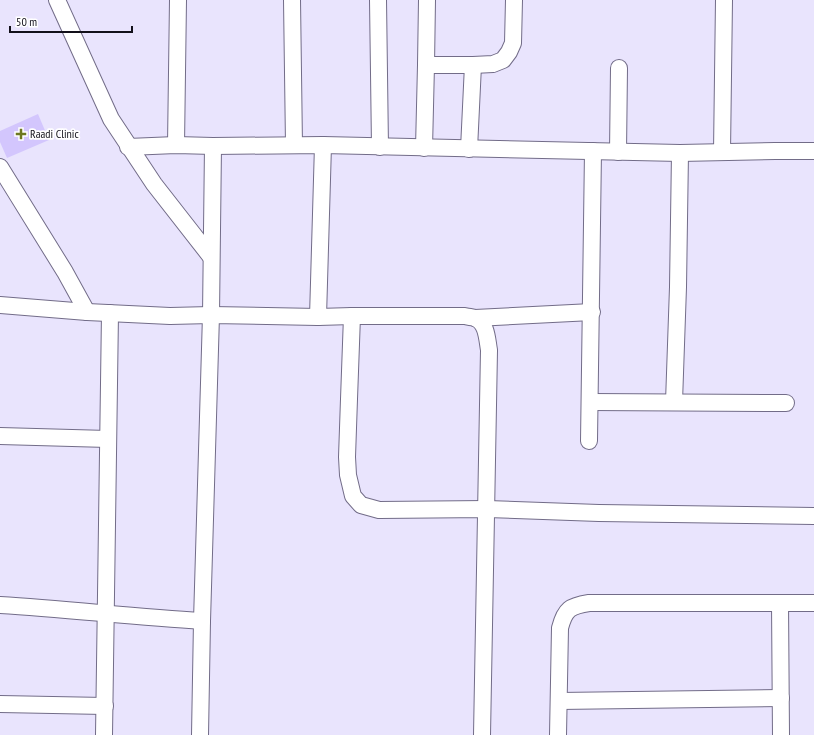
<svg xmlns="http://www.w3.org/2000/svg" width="814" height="735" font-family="'PT Sans Narrow',sans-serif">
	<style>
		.building { fill: #d3c6fd }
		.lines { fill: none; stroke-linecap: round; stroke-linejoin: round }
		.street-casing { stroke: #726c88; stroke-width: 18 }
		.street { stroke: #fff; stroke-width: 16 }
		.poi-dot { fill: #6d7721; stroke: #fff; stroke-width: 1.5 }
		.labels { text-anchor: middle; stroke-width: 3.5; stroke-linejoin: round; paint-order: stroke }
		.poi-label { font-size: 12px; fill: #12101a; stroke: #fff; text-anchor: start }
	</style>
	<rect width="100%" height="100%" fill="#e9e4fd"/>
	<path class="building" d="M 38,114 L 49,140 L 7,158 L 0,142 L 0,131 Z"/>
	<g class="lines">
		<defs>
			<g id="street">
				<path d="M 57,0 L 111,119 L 154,184 L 211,257"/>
				<path d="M 292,0 L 294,145"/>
				<path d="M 378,0 L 380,147"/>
				<path d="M 426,65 L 473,65 L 493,64 L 503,60 L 509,52 L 513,43 L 514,0"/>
				<path d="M 176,145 L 178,0"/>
				<path d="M 128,147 L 176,145 L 213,146 L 323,145 L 680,153 L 775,151 L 814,151"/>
				<path d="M 424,148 L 426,65 L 427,0"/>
				<path d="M 469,149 L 473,65"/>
				<path d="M 618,152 L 619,68"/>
				<path d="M 722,152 L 724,0"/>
				<path d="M 0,167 L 65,272 L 87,312"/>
				<path d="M 0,305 L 87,312 L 170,316 L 211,315 L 318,317 L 352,316 L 465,316 C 468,317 472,317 475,318 C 487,323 487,339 489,350 L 482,735"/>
				<path d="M 352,316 L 349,399 L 347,457 L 348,475 L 353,496 L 361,505 L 379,510 L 487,509 L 599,513 L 814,516"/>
				<path d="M 318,317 L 323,145"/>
				<path d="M 475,318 L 592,312"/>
				<path d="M 590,402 L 786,403"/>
				<path d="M 674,402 L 678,287 L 680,153"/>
				<path d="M 0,436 L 108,439"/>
				<path d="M 589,441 L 593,151"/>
				<path d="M 780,603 L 781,735"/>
				<path d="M 0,605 C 67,609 134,617 202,621"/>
				<path d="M 559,701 L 781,698"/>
				<path d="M 0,704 L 105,706"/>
				<path d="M 104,735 L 110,313"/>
				<path d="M 200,735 L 202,621 L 211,315 L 213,146"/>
				<path d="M 558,735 L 560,628 C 565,609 570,606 589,603 L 814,603"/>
			</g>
		</defs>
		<use href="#street" class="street-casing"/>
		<use href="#street" class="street"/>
	</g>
	<path class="poi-dot" d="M19 128h4v4h4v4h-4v4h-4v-4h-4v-4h4z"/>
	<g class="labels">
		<g class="poi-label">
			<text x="30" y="138">Raadi Clinic</text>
		</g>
	</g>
	<path d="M10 26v6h122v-6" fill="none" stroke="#12101a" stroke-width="2"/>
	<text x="16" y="26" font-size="12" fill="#12101a" stroke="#ffffff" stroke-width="3" paint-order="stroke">50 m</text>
</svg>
